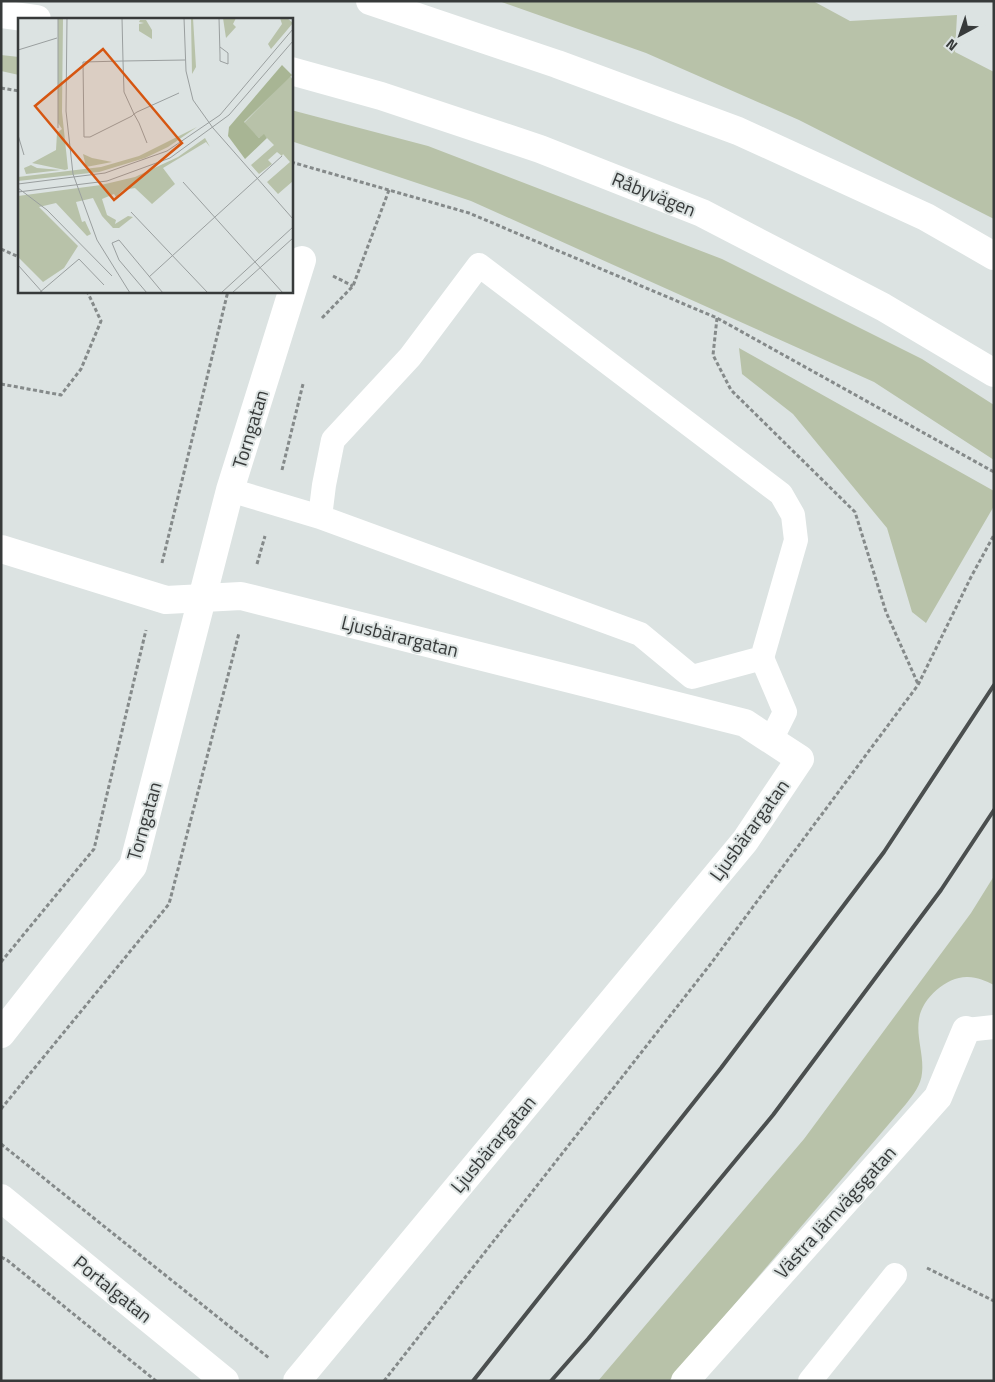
<svg xmlns="http://www.w3.org/2000/svg" width="995" height="1382" font-family="'Titillium Web',sans-serif">
	<style>
		.green { fill: #b8c2a9 }
		.lines { fill: none; stroke-linecap: round; stroke-linejoin: round }
		.path { stroke: #858a8a; stroke-width: 3; stroke-dasharray: 4 2.5; stroke-linecap: butt }
		.lane { stroke: #fff; stroke-width: 24 }
		.street { stroke: #fff; stroke-width: 28 }
		.secondary { stroke: #fff; stroke-width: 28 }
		.rail { stroke: #4b4f4f; stroke-width: 4 }
		.labels { text-anchor: middle; stroke-width: 4; stroke-linejoin: round; paint-order: stroke }
		.street-label { font-size: 19px; fill: #373a3a; stroke: #dce3e2 }
		.inset-road { fill: none; stroke: #9a9f9f; stroke-width: 1 }
		.view { fill: #d65611; fill-opacity: 0.15; stroke: #d65611; stroke-width: 2.5 }
		.inset-edge { fill: none; stroke: #373a3a; stroke-width: 2.5 }
	</style>
	<rect width="100%" height="100%" fill="#dce3e2"/>
	<g class="green">
		<path d="M 499,1 L 813,1 L 850,21 L 957,15 L 955,52 L 994,72 L 994,219 L 799,120 L 646,53 Z"/>
		<path d="M 1,55 L 19,57 L 19,75 L 1,71 Z"/>
		<path d="M 291,110 L 428,146 L 722,259 L 922,359 L 994,405 L 994,460 L 874,382 L 471,201 L 291,141 Z"/>
		<path d="M 739,348 L 994,491 L 994,506 L 926,623 L 912,612 L 887,528 L 793,414 L 742,374 Z"/>
		<path d="M 994,876 L 994,985 C 986,981 977,977 968,977 C 947,976 922,998 919,1019 C 916,1037 924,1055 922,1073 C 921,1085 913,1095 906,1104 L 669,1381 L 598,1381 L 804,1139 L 971,913 Z"/>
	</g>
	<g class="lines">
		<g class="path">
			<path d="M 1,88 L 19,91"/>
			<path d="M 291,162 L 469,213 L 717,318 L 994,472"/>
			<path d="M 1,249 L 19,257"/>
			<path d="M 333,276 L 353,286"/>
			<path d="M 322,318 L 353,286 L 389,190"/>
			<path d="M 717,318 L 713,355 L 731,390 L 855,512 L 886,612 L 918,684"/>
			<path d="M 1,384 L 61,395 L 81,369 L 101,321 L 87,291"/>
			<path d="M 282,470 L 303,384"/>
			<path d="M 162,563 L 228,291"/>
			<path d="M 257,564 L 265,536"/>
			<path d="M 1,962 L 94,849 L 146,630"/>
			<path d="M 1,1109 L 169,904 L 239,633"/>
			<path d="M 1,1144 L 269,1358"/>
			<path d="M 1,1257 L 7,1260 L 156,1381"/>
			<path d="M 927,1268 L 994,1301"/>
			<path d="M 384,1381 L 709,966 L 918,685 L 971,577 L 994,535"/>
		</g>
		<g class="lane">
			<path d="M 230,490 L 320,517 L 640,634 L 692,677 L 762,658 L 796,540 L 793,515 L 781,494 L 479,265 L 410,357 L 333,440 L 324,485 L 320,517"/>
			<path d="M 762,658 L 785,712 L 771,740"/>
			<path d="M 966,1030 L 994,1027"/>
			<path d="M 810,1381 L 895,1275"/>
		</g>
		<g class="street">
			<path d="M 1,549 L 166,600 L 241,596 L 745,723 L 800,759 L 745,841 L 297,1381"/>
			<path d="M 1,1034 L 133,866 L 230,490 L 302,260"/>
			<path d="M 1,1198 L 225,1381"/>
			<path d="M 685,1381 L 938,1097 L 966,1030"/>
		</g>
		<g class="secondary">
			<path d="M 370,1 L 557,64 L 738,131 L 926,217 L 994,256"/>
			<path d="M 1,14 L 37,19"/>
			<path d="M 291,71 L 381,96 L 540,149 L 702,213 L 883,307 L 994,373"/>
		</g>
		<g class="rail">
			<path d="M 473,1381 L 721,1068 L 884,852 L 994,685"/>
			<path d="M 551,1381 L 588,1339 L 773,1115 L 941,890 L 994,810"/>
		</g>
	</g>
	<g class="labels">
		<g class="street-label">
			<text transform="translate(654 194) rotate(22)" y="7">Råbyvägen</text>
			<text transform="translate(250 429) rotate(-73)" y="7">Torngatan</text>
			<text transform="translate(400 636) rotate(14)" y="7">Ljusbärargatan</text>
			<text transform="translate(144 821) rotate(-74)" y="7">Torngatan</text>
			<text transform="translate(749 830) rotate(-54)" y="7">Ljusbärargatan</text>
			<text transform="translate(493 1144) rotate(-50)" y="7">Ljusbärargatan</text>
			<text transform="translate(835 1212) rotate(-48)" y="7">Västra Järnvägsgatan</text>
			<text transform="translate(113 1289) rotate(39)" y="7">Portalgatan</text>
		</g>
	</g>
	<g transform="translate(18 18)">
		<rect width="275" height="275" fill="#dce3e2"/>
		<path d="M 40,0 L 45,0 L 44,94 L 50,151 L 47,152 L 14,145 L 38,132 L 39,115 L 44,111 L 40,105 ZM 173,0 L 175,0 L 178,49 L 174,56 ZM 205,0 L 218,0 L 215,6 L 218,9 L 208,20 ZM 262,0 L 269,0 L 275,5 L 253,31 L 250,26 L 264,6 ZM 122,2 L 128,2 L 134,12 L 134,21 L 121,13 L 121,6 L 126,5 L 121,4 ZM 272,58 L 275,62 L 275,163 L 260,176 L 249,164 L 272,144 L 265,136 L 264,138 L 259,134 L 250,142 L 254,146 L 241,156 L 233,147 L 256,127 L 246,117 L 241,120 L 226,105 ZM 179,109 L 150,129 L 127,140 L 81,154 L 0,163 L 0,159 L 83,149 L 121,138 ZM 187,120 L 192,129 L 188,124 L 145,150 L 157,166 L 134,186 L 117,170 L 105,172 L 98,179 L 96,176 L 84,181 L 89,197 L 98,202 L 97,206 L 110,198 L 115,199 L 101,210 L 95,210 L 84,198 L 75,180 L 58,184 L 64,204 L 67,203 L 73,216 L 69,218 L 38,185 L 21,189 L 60,228 L 46,250 L 25,264 L 0,239 L 0,178 L 83,167 L 117,159 L 160,139 ZM 65,136 L 74,140 L 94,144 L 68,149 ZM 13,147 L 19,150 L 43,152 L 8,156 L 6,150 Z" fill="#b8c2a9"/>
		<path d="M 264,47 L 274,57 L 226,104 L 241,120 L 246,116 L 249,120 L 227,141 L 210,118 L 211,109 Z" fill="#a8b594"/>
		<path class="inset-road" d="M 49,0 L 48,93 L 55,156 L 79,222 L 112,275M 104,0 L 105,43 L 167,42M 166,0 L 168,53 L 175,82 L 195,110 L 275,201M 201,0 L 202,37 L 202,43 L 210,46 L 210,35 L 202,29M 0,32 L 39,20M 40,110 L 40,0M 0,117 L 6,137M 129,125 L 121,105 L 116,96 L 106,74 L 105,43 L 65,44 L 66,119 L 72,119 L 114,98 L 116,96 L 119,94 L 161,75M 165,164 L 265,275M 0,166 L 87,155 L 149,133 L 202,97 L 275,11M 0,170 L 29,192 L 94,258M 0,174 L 89,163 L 152,140 L 211,97 L 275,23M 113,194 L 190,275M 0,247 L 25,275M 131,259 L 264,138M 21,275 L 61,241 L 86,267M 129,275 L 101,242 L 94,225 L 101,222 L 145,275M 203,275 L 275,209M 214,275 L 275,220"/>
		<path class="view" d="M 85,31 L 164,125 L 96,182 L 17,88 Z"/>
		<rect width="275" height="275" class="inset-edge"/>
	</g>
	<rect width="995" height="1382" fill="none" stroke="#373a3a" stroke-width="5"/>
	<g transform="translate(960 35) rotate(220)" stroke="#dce3e2" stroke-width="4" paint-order="stroke">
	<path d="M0-4L9 19L0 12L-9 19Z" fill="#373a3a"/>
	<text y="-8" font-size="14" font-weight="bold" text-anchor="middle" fill="#373a3a">N</text>
	</g>
</svg>
